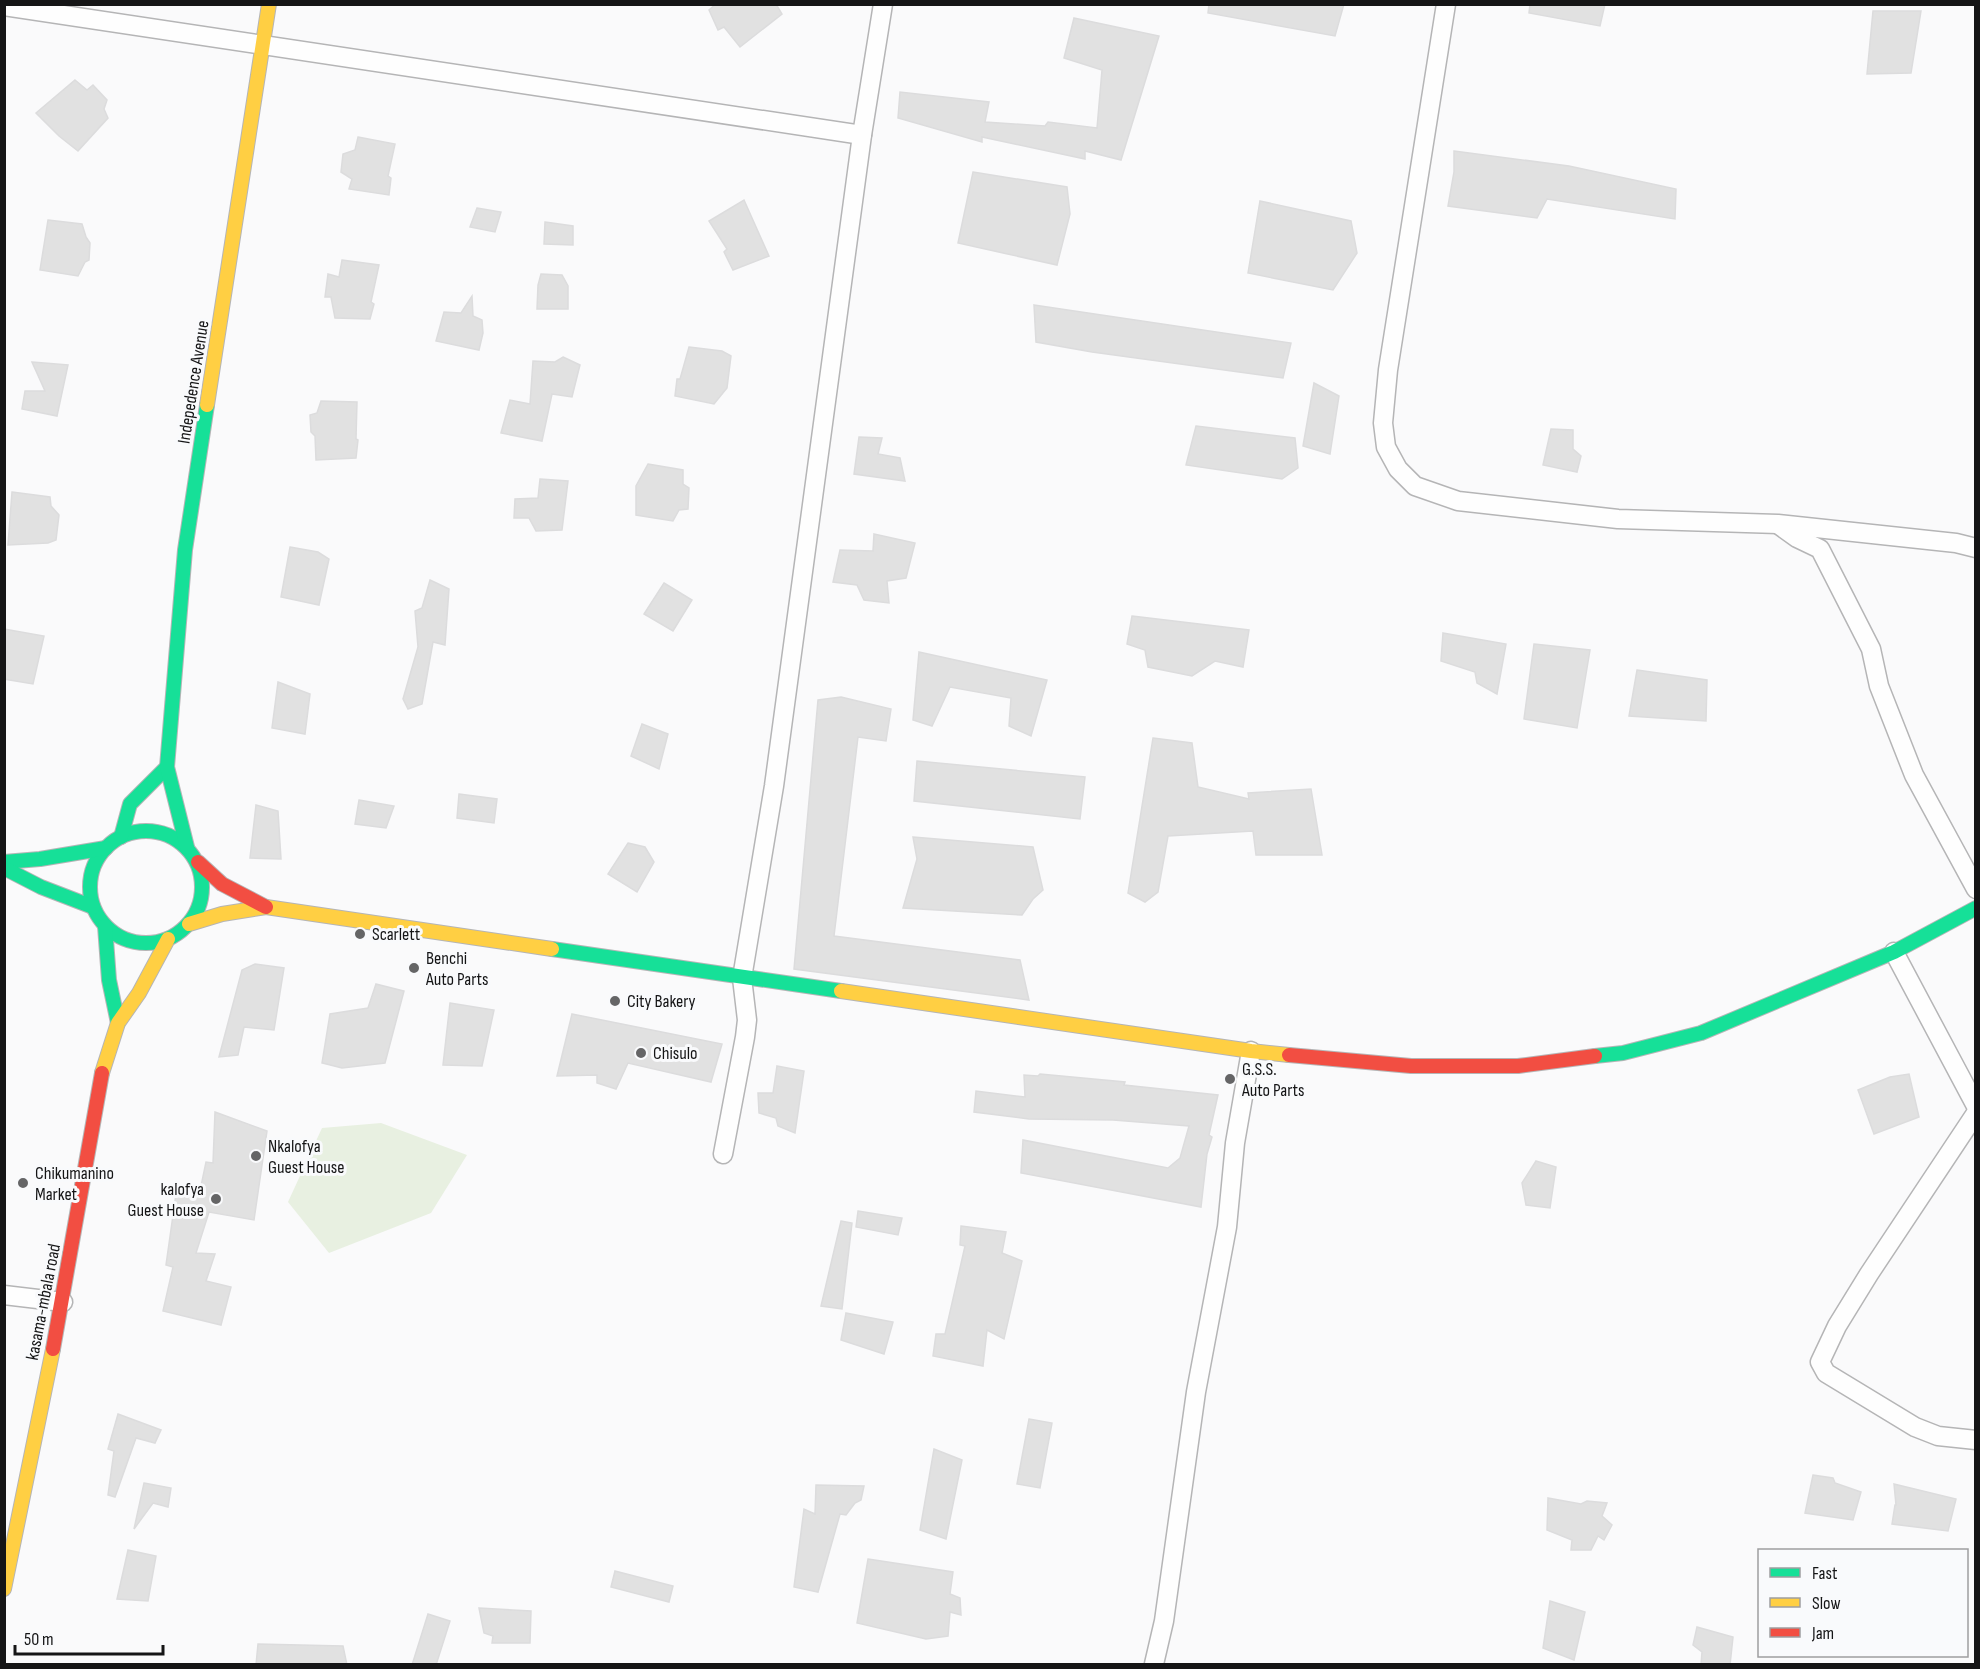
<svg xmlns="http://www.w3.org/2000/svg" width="1980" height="1669" font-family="'Sofia Sans Condensed',sans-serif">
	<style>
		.green { fill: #e8f0e1 }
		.building { fill: #e1e1e1; stroke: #dcdcdd; stroke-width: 1.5 }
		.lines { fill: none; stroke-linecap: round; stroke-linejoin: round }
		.street-casing { stroke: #b5b5b6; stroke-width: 21 }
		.fast-casing { stroke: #b5b5b6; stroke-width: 16 }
		.slow-casing { stroke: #b5b5b6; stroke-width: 16 }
		.jam-casing { stroke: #b5b5b6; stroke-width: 16 }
		.street { stroke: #fefefe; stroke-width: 18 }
		.fast { stroke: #16e098; stroke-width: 14 }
		.slow { stroke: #ffcf43; stroke-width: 14 }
		.jam { stroke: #f24e42; stroke-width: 14 }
		.poi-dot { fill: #656566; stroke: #f9fafc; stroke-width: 2 }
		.labels { text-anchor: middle; stroke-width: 6; stroke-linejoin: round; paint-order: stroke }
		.street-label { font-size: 18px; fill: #151516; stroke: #f9fafc }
		.poi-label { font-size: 18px; fill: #151516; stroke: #f9fafc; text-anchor: start }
	</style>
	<rect width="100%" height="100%" fill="#fafafb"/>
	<path class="green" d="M 381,1123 L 467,1155 L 431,1213 L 329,1253 L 288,1202 L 322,1128 Z"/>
	<g class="building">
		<path d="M 716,4 L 776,4 L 782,14 L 740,47 L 724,27 L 718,30 L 709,10 Z"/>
		<path d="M 1209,4 L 1344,4 L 1335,36 L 1208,13 Z"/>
		<path d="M 1530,4 L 1605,4 L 1600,26 L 1529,13 Z"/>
		<path d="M 1873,11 L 1921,11 L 1911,73 L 1867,74 Z"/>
		<path d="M 1074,18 L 1159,36 L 1121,160 L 1085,151 L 1085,159 L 982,137 L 982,142 L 898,118 L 900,92 L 989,102 L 985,122 L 1045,126 L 1048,122 L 1097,128 L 1102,70 L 1064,58 Z"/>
		<path d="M 75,80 L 87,90 L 93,85 L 107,100 L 104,109 L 108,118 L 78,151 L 59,136 L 36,113 Z"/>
		<path d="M 358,137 L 395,144 L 388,176 L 391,178 L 389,195 L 349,189 L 352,179 L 341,172 L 343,154 L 355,150 Z"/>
		<path d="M 1454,151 L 1569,166 L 1676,189 L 1675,219 L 1547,199 L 1537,218 L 1448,206 L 1454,172 Z"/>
		<path d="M 973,172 L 1067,187 L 1070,214 L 1057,265 L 958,243 Z"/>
		<path d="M 744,200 L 769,256 L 733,270 L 724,252 L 727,249 L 709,221 Z"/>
		<path d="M 1260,201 L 1351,221 L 1357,253 L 1333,290 L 1248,273 Z"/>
		<path d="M 477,208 L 501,212 L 495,232 L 470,227 Z"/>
		<path d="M 48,220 L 82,224 L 86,237 L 90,243 L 89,260 L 85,262 L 78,276 L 40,270 Z"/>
		<path d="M 545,222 L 573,226 L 573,245 L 544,244 Z"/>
		<path d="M 342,260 L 379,265 L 371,302 L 374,304 L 370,319 L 335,318 L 331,297 L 325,297 L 328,274 L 339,277 Z"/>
		<path d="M 541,274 L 562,275 L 568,286 L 568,309 L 537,309 L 538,285 Z"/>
		<path d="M 472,296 L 473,316 L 482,320 L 483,333 L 479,350 L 436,341 L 444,312 L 461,313 Z"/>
		<path d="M 1034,305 L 1291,343 L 1283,378 L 1092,352 L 1036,342 Z"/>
		<path d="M 689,347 L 722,351 L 731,356 L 727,388 L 714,404 L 675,396 L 677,379 L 680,379 Z"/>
		<path d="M 563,357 L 580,365 L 572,397 L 552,394 L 542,441 L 501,433 L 510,400 L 530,404 L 533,361 L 555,362 Z"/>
		<path d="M 32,362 L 68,365 L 57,416 L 22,409 L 25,391 L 45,391 Z"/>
		<path d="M 1314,383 L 1339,396 L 1330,454 L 1303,446 Z"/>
		<path d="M 321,401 L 357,402 L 356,439 L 358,440 L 356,458 L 316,460 L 315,436 L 311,432 L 310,415 L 317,413 Z"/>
		<path d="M 1196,426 L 1295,438 L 1298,468 L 1282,479 L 1186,465 Z"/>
		<path d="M 1551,429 L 1573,430 L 1573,449 L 1581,456 L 1577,472 L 1543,465 Z"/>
		<path d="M 859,437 L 882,438 L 878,454 L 900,458 L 905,481 L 854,474 Z"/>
		<path d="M 648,464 L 683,470 L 683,484 L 689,488 L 688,509 L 679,510 L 673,521 L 636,515 L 636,486 Z"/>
		<path d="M 540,479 L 568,481 L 562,530 L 536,531 L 529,518 L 514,518 L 515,499 L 538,498 Z"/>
		<path d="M 12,492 L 50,497 L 51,506 L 59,515 L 56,540 L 48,543 L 8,545 Z"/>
		<path d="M 874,534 L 915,543 L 906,578 L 887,581 L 889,603 L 864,600 L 857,585 L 833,582 L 840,550 L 873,551 Z"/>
		<path d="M 290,547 L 318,552 L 329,559 L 319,605 L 281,597 Z"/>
		<path d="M 430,580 L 449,589 L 445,645 L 433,642 L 422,704 L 408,709 L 403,699 L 418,647 L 415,611 L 422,608 Z"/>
		<path d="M 664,583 L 692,600 L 673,631 L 644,614 Z"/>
		<path d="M 1132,616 L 1249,630 L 1243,667 L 1215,661 L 1192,676 L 1148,667 L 1145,650 L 1127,644 Z"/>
		<path d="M 4,629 L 44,636 L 33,684 L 4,679 Z"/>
		<path d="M 1443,633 L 1506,644 L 1497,694 L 1477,683 L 1475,672 L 1441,661 Z"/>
		<path d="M 1534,644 L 1590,650 L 1577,728 L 1524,719 Z"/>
		<path d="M 919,652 L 1047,680 L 1031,736 L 1009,726 L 1011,698 L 950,687 L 932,726 L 913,720 Z"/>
		<path d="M 1637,670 L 1707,680 L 1706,721 L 1629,716 Z"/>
		<path d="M 278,682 L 310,694 L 305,734 L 272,728 Z"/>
		<path d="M 841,697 L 891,709 L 886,741 L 858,737 L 834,936 L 1020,960 L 1029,1000 L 794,969 L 818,700 Z"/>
		<path d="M 642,724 L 668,734 L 659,769 L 631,756 Z"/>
		<path d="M 1153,738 L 1192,743 L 1198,787 L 1249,799 L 1248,793 L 1311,789 L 1322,855 L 1256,855 L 1253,831 L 1168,836 L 1158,892 L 1145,902 L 1128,893 Z"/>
		<path d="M 917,761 L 1085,777 L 1080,819 L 914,801 Z"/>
		<path d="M 459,794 L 497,799 L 494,823 L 457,818 Z"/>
		<path d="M 359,800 L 394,806 L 386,828 L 355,824 Z"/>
		<path d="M 256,805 L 278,811 L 281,859 L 250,858 Z"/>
		<path d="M 913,837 L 1033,847 L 1043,890 L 1033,899 L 1022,915 L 903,908 L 917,859 Z"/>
		<path d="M 628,843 L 645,847 L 654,862 L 637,892 L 608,874 Z"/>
		<path d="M 255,964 L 284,968 L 274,1030 L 244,1027 L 238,1055 L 219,1057 L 242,970 Z"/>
		<path d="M 376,984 L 404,991 L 385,1063 L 342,1068 L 322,1063 L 330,1014 L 368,1008 Z"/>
		<path d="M 450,1003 L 494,1010 L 482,1066 L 443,1065 Z"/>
		<path d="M 572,1014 L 722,1044 L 711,1082 L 628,1063 L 616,1089 L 597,1083 L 597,1075 L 557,1076 Z"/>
		<path d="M 777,1066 L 804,1071 L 795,1133 L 778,1126 L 776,1118 L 759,1113 L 758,1093 L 773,1093 Z"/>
		<path d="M 1040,1074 L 1125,1082 L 1124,1085 L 1218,1095 L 1209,1135 L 1212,1137 L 1207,1154 L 1201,1207 L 1021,1173 L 1023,1140 L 1168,1168 L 1180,1158 L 1189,1126 L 1113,1120 L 1029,1119 L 974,1112 L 976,1091 L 1025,1097 L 1024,1075 L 1038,1076 Z"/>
		<path d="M 1909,1074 L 1919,1117 L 1874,1134 L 1858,1090 L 1890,1077 Z"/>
		<path d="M 215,1112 L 267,1131 L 254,1220 L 209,1212 L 196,1253 L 215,1254 L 206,1281 L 231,1287 L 221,1325 L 163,1311 L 173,1267 L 166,1265 L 177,1187 L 201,1186 L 206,1162 L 213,1163 Z"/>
		<path d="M 1536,1161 L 1556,1167 L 1550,1208 L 1526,1205 L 1522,1183 Z"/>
		<path d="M 858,1211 L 902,1218 L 898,1235 L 856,1227 Z"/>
		<path d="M 841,1221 L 852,1223 L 842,1309 L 821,1306 Z"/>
		<path d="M 961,1226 L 1006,1232 L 1002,1253 L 1022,1261 L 1004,1339 L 987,1330 L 983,1366 L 933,1356 L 936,1334 L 945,1334 L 965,1246 L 960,1245 Z"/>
		<path d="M 846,1313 L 893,1322 L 884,1354 L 841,1340 Z"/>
		<path d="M 118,1414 L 161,1430 L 155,1443 L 136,1438 L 115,1497 L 108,1495 L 114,1451 L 108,1449 Z"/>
		<path d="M 1029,1419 L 1052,1423 L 1040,1488 L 1017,1484 Z"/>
		<path d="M 934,1449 L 962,1460 L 946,1539 L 920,1530 Z"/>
		<path d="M 1813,1475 L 1833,1478 L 1835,1483 L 1861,1492 L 1853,1520 L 1805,1513 Z"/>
		<path d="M 144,1483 L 171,1488 L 168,1507 L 153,1503 L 134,1529 Z"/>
		<path d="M 1894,1484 L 1956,1499 L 1948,1531 L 1892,1524 L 1895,1505 L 1896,1505 Z"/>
		<path d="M 816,1485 L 864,1486 L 861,1500 L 855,1503 L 846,1515 L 840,1514 L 818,1592 L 794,1587 L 804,1509 L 815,1514 Z"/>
		<path d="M 1548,1498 L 1581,1504 L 1587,1501 L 1607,1503 L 1602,1516 L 1612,1525 L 1604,1540 L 1598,1536 L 1591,1550 L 1571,1550 L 1572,1540 L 1547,1530 Z"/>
		<path d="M 128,1550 L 156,1556 L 148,1601 L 117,1599 Z"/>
		<path d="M 868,1559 L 953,1572 L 950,1594 L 960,1598 L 961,1615 L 950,1612 L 948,1636 L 926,1639 L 857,1623 Z"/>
		<path d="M 615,1571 L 673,1586 L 669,1602 L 611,1587 Z"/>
		<path d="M 1550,1601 L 1585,1612 L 1574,1660 L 1543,1648 Z"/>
		<path d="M 479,1608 L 531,1611 L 530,1643 L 492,1643 L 493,1636 L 484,1633 Z"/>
		<path d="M 428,1614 L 450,1621 L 436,1665 L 412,1665 Z"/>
		<path d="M 1697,1627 L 1733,1637 L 1730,1665 L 1701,1665 L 1702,1652 L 1693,1645 Z"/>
		<path d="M 258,1644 L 343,1646 L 347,1665 L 256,1665 Z"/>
	</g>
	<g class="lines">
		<defs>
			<g id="street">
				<path d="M 1446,4 L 1388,370 L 1383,423 L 1386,447 L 1398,469 L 1415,486 L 1458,501 L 1618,519 L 1778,524 L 1956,543 L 1976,548"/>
				<path d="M 4,6 L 862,135"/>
				<path d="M 1779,525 L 1797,538 L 1820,549 L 1871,649 L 1879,686 L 1914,775 L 1976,889"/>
				<path d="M 1894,952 L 1976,1106"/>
				<path d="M 1976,1113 L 1869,1274 L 1837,1326 L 1820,1362 L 1826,1373 L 1915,1427 L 1938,1436 L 1976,1440"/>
				<path d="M 723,1154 L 745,1037 L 747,1020 L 742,978 L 774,786 L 862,135 L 883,4"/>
				<path d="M 4,1295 L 63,1302"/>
				<path d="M 1154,1664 L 1164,1621 L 1196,1392 L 1227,1227 L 1235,1143 L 1251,1051"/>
			</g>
			<g id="fast">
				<circle cx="146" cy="887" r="56"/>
				<path d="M 121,837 L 130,804 L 167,767"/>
				<path d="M 187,847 L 167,767 L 185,550 L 207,405"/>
				<path d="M 4,862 L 40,859 L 106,848"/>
				<path d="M 4,868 L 41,887 L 93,907"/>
				<path d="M 105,926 L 109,980 L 118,1023"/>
				<path d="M 552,949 L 841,991"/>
				<path d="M 1595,1056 L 1623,1053 L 1701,1033 L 1894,952 L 1976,908"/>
			</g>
			<g id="slow">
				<path d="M 207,405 L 269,4"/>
				<path d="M 189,924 L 222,914 L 266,907 L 552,949"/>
				<path d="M 841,991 L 1251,1051 L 1289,1055"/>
				<path d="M 102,1073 L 118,1023 L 139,993 L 168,939"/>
				<path d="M 4,1589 L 53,1349"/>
			</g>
			<g id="jam">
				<path d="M 198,862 L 222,884 L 266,907"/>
				<path d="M 1289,1055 L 1411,1066 L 1518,1066 L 1595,1056"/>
				<path d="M 53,1349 L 102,1073"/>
			</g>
		</defs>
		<use href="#street" class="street-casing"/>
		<use href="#fast" class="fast-casing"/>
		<use href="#slow" class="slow-casing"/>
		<use href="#jam" class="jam-casing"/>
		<use href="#street" class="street"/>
		<use href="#fast" class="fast"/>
		<use href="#slow" class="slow"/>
		<use href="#jam" class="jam"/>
	</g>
	<g class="poi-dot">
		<circle cx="360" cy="934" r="6"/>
		<circle cx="414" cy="968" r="6"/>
		<circle cx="615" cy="1001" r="6"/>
		<circle cx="641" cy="1053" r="6"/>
		<circle cx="1230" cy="1079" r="6"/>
		<circle cx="256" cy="1156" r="6"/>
		<circle cx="23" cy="1183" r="6"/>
		<circle cx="216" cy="1199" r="6"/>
	</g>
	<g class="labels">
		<g class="street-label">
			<text transform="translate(193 382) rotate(-81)" y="6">Indepedence Avenue</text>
			<text transform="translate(43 1302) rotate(-79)" y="6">kasama-mbala road</text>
		</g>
		<g class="poi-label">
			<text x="372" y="940">Scarlett</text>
			<text x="426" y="964">Benchi<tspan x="426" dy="21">Auto Parts</tspan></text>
			<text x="627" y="1007">City Bakery</text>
			<text x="653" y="1059">Chisulo</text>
			<text x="1242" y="1075">G.S.S.<tspan x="1242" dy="21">Auto Parts</tspan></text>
			<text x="268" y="1152">Nkalofya<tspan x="268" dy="21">Guest House</tspan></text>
			<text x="35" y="1179">Chikumanino<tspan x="35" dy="21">Market</tspan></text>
			<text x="204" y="1195" text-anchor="end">kalofya<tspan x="204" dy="21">Guest House</tspan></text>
		</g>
	</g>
	<rect width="1980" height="1669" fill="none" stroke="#151516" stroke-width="12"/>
	<rect x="1758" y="1549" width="210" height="108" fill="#f9fafc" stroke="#9e9ea0" stroke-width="1.5"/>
	<rect x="1770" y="1568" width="30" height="9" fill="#16e098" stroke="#9e9ea0" stroke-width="1.5"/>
	<text x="1812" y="1579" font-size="18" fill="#151516">Fast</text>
	<rect x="1770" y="1598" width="30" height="9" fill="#ffcf43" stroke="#9e9ea0" stroke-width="1.5"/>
	<text x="1812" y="1609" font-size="18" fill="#151516">Slow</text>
	<rect x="1770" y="1628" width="30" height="9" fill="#f24e42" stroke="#9e9ea0" stroke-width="1.5"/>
	<text x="1812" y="1639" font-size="18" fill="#151516">Jam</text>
	<path d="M15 1645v9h148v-9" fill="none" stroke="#151516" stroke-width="3"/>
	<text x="24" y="1645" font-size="18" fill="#151516" stroke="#f9fafc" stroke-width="4.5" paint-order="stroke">50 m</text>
</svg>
